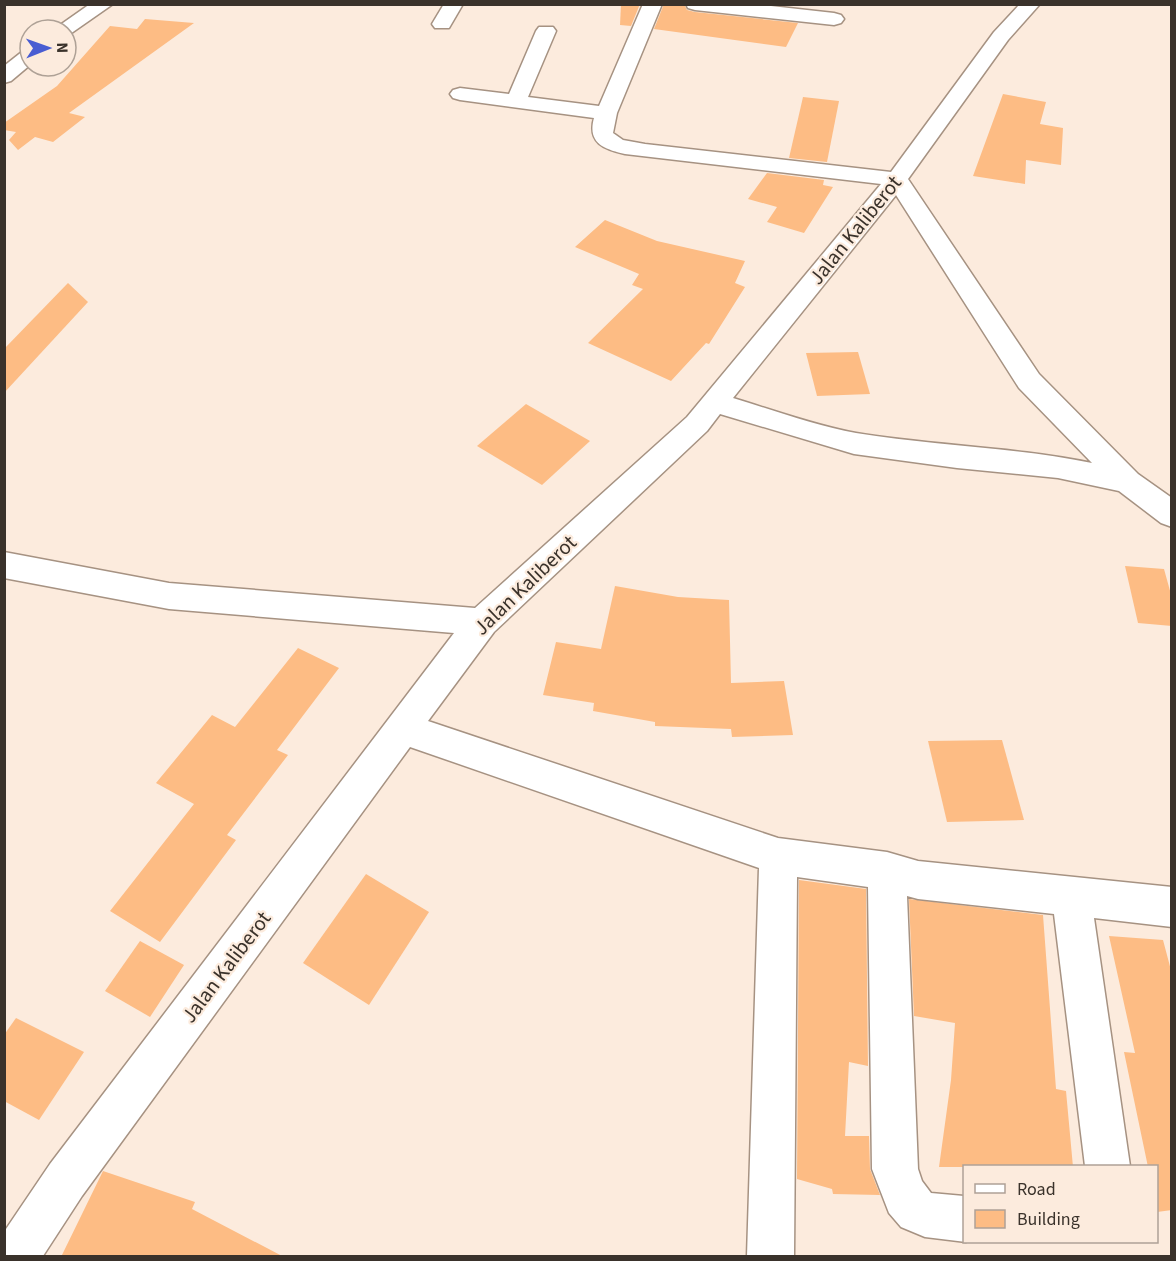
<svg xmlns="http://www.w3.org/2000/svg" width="1176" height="1261" font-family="'Source Sans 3',sans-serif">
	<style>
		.building { fill: #fdbc84 }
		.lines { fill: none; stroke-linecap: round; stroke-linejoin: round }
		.street-casing { stroke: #a69282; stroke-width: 3 }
		.street { fill: #fff; fill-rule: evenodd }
		.labels { text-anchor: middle; stroke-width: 4.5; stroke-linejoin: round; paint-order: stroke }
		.street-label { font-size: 21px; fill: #3a322b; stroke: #fcebdd }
	</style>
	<rect width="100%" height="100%" fill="#fcebdd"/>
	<g class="building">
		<path d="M 621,4 L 640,4 L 631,26 L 620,25 Z"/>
		<path d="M 664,4 L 684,4 L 687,10 L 695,12 L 798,23 L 786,47 L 654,29 Z"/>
		<path d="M 145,19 L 194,23 L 69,113 L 85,117 L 53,142 L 35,137 L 18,150 L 9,140 L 16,132 L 4,130 L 4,123 L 57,86 L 110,26 L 137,29 Z"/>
		<path d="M 1003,94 L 1046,102 L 1040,124 L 1063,128 L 1061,165 L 1026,160 L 1025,184 L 973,176 Z"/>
		<path d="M 803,97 L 839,101 L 827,162 L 789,158 Z"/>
		<path d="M 767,173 L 824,180 L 823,185 L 833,187 L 804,233 L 767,222 L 777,207 L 748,199 Z"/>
		<path d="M 605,220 L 657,241 L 745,261 L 735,283 L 745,287 L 709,344 L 706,343 L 671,381 L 588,343 L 643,289 L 632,285 L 639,274 L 575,247 Z"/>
		<path d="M 68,283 L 88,302 L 4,393 L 4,349 Z"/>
		<path d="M 858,352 L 870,394 L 817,396 L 806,353 Z"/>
		<path d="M 526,404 L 590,441 L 542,485 L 477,446 Z"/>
		<path d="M 1125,566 L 1164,569 L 1172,598 L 1172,626 L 1138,623 Z"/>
		<path d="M 615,586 L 678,597 L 729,600 L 731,683 L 784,681 L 793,735 L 732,737 L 731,729 L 655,726 L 655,722 L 593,711 L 594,703 L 543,695 L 556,642 L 601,649 Z"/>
		<path d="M 298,648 L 339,668 L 277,750 L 288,755 L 227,835 L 236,840 L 160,942 L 110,911 L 194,804 L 156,783 L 212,715 L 235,727 Z"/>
		<path d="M 1002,740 L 1024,820 L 947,822 L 928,741 Z"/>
		<path d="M 366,874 L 429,912 L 369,1005 L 303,963 Z"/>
		<path d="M 799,880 L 866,889 L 868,1066 L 849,1062 L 845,1136 L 869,1136 L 870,1169 L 880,1195 L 833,1194 L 832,1189 L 797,1179 Z"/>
		<path d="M 909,899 L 1043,915 L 1056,1089 L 1066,1091 L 1073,1167 L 939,1167 L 951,1080 L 955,1023 L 914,1016 Z"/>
		<path d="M 1109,936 L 1163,940 L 1172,974 L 1172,1210 L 1157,1212 L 1156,1167 L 1148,1167 L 1124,1052 L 1135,1053 Z"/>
		<path d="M 140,941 L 184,965 L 150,1017 L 105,991 Z"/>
		<path d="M 16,1018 L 84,1052 L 39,1120 L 4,1101 L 4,1035 Z"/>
		<path d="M 103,1171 L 195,1202 L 192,1209 L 284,1257 L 61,1257 Z"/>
	</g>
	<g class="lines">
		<defs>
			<g id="street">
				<path d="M 90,4 L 113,4 L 70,34 L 66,35 L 66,30 L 53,30 Z"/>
				<path d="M 444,4 L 463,4 L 449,28 L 435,28 L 432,24 Z"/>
				<path d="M 643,4 L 662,4 L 617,113 L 613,133 L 623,140 L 645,144 L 891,172 L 994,32 L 1020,4 L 1040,4 L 1008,40 L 908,179 L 1039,374 L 1138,474 L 1172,498 L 1172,527 L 1161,523 L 1119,491 L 1058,478 L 957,468 L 854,454 L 720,414 L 707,431 L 494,632 L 428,721 L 778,838 L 887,852 L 918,861 L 1172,887 L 1172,927 L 1094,918 L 1130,1166 L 1085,1166 L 1054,914 L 918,899 L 907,896 L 918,1169 L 922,1181 L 931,1193 L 964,1196 L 966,1242 L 925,1237 L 901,1227 L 889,1213 L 872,1169 L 868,887 L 797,877 L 794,1256 L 747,1256 L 759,868 L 410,747 L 82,1196 L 43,1256 L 4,1256 L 4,1232 L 50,1164 L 454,633 L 169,609 L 4,578 L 4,552 L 169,583 L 475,608 L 687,417 L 881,184 L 625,154 C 604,149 587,143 594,118 L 460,100 L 453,98 L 450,94 L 453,90 L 460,88 L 509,94 L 536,31 L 539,27 L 553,27 L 556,31 L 528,97 L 599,106 ZM 896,195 L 1019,388 L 1092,463 C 1015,447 935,446 856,433 C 816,426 773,410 733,398 Z"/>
				<path d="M 686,4 L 752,4 L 834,13 L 841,15 L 844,19 L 841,23 L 834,25 L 695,10 L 688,8 Z"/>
				<path d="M 30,49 L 30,65 L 11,81 L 4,83 L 4,66 L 23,51 Z"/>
			</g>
		</defs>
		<use href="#street" class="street-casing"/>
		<use href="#street" class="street"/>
	</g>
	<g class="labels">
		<g class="street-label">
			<text transform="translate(855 230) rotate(-51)" y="7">Jalan Kaliberot</text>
			<text transform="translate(525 585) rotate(-44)" y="7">Jalan Kaliberot</text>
			<text transform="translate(226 967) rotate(-53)" y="7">Jalan Kaliberot</text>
		</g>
	</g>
	<rect width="1176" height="1261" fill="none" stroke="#3a322b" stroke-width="12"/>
	<rect x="963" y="1165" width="195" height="78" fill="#fcebdd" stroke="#aea196" stroke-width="1.5"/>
	<rect x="975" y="1184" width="30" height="9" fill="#ffffff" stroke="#aea196" stroke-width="1.5"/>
	<text x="1017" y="1195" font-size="18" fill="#3a322b">Road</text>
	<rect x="975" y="1210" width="30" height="18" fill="#fdbc84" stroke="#aea196" stroke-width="1.5"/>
	<text x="1017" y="1225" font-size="18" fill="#3a322b">Building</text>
	<g transform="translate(48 48) rotate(89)"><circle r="28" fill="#fcebdd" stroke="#aea196" stroke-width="1.5"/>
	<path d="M0-4.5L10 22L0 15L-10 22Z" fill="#495dd2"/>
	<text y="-9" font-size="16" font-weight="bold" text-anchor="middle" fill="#3a322b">N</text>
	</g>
</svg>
